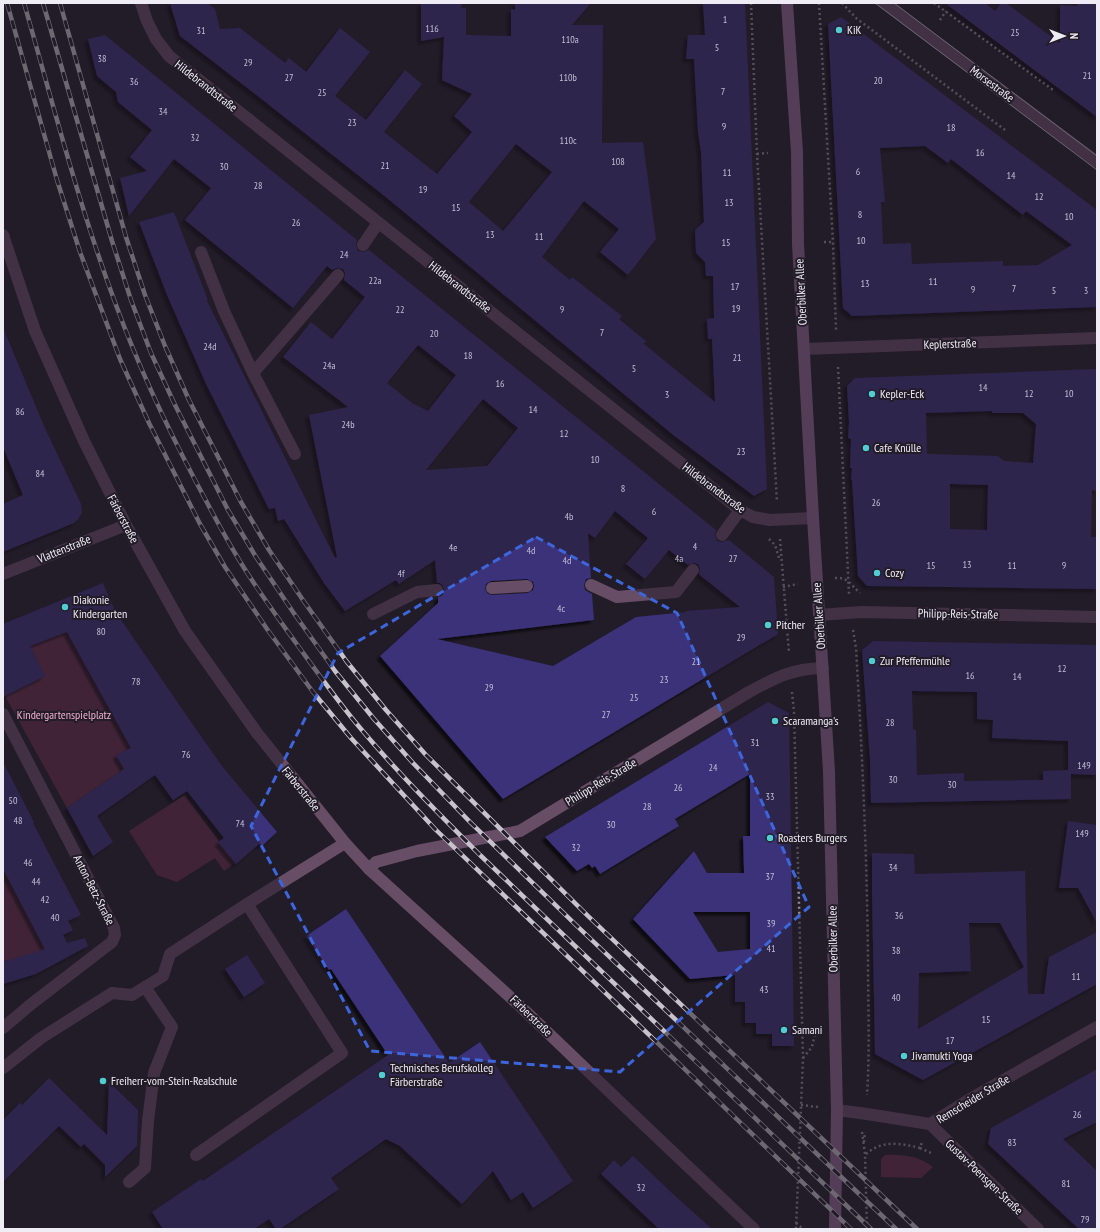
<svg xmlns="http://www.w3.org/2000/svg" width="1100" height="1232" font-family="'PT Sans Narrow',sans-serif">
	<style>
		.green { fill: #662e4b }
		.building { fill: #3b3079; fill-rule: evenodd; filter: url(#shadow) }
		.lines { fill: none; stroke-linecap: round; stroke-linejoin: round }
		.path { stroke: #928e98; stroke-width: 2.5; stroke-dasharray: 2 3; stroke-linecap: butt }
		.service { stroke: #684d66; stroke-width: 12 }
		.minor { stroke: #684d66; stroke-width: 12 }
		.secondary { stroke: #91668f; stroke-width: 12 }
		.tram { stroke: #c7c3cc; stroke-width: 1 }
		.rail-casing { stroke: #c7c3cc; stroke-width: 4.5 }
		.rail { stroke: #221c28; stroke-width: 3; stroke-dasharray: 9; stroke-linecap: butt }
		.marked { fill: none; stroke: #3d66dc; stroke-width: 3; stroke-dasharray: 8 5; stroke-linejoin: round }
		.poi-dot { fill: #51ccd2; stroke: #221c28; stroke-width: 1.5 }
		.labels { text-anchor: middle; stroke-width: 4; stroke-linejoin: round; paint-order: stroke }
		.number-label { font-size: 10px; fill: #c3bdd6 }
		.poi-label { font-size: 12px; fill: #f0ecf5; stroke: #221c28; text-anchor: start }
		.street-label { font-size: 12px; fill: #f0ecf5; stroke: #221c28 }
		.park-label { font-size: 12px; fill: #f2aece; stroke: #221c28 }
	</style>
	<defs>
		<filter id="shadow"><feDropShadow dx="-3.5" dy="3.5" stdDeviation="1" flood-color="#0009"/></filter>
	</defs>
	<rect width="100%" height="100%" fill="#221c28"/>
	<g class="green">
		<path d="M 67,632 L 131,748 L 117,755 L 124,769 L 67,808 L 5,696 L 45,676 L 30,646 Z"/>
		<path d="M 185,795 L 235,863 L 224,871 L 215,858 L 177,882 L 157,875 L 129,831 Z"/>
		<path d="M 3,869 L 49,955 L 15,980 L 9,960 L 3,962 Z"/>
		<path d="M 885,1155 C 902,1154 919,1156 933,1167 L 921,1178 L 881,1177 L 881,1159 Z"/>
	</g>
	<g class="building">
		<path d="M 170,3 L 207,3 L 215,9 L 220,29 L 240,28 L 285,63 L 289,58 L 306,72 L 340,28 L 370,52 L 335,96 L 366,120 L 405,70 L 422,84 L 384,132 L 437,174 L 472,132 L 454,116 L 472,94 L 442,80 L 444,37 L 421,41 L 421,3 L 462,3 L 461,8 L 466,8 L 466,35 L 511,36 L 511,9 L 515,10 L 515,3 L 591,3 L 572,25 L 603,25 L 602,143 L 643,142 L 656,239 L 628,275 L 600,252 L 619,229 L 584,201 L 542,257 L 570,280 L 572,277 L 622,316 L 619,319 L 647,342 L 643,343 L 715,402 L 712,339 L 708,339 L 707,319 L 714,318 L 713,276 L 706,276 L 705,262 L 696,253 L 695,230 L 704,222 L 701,152 L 698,133 L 694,59 L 686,59 L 688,35 L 705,35 L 703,3 L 745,3 L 767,489 L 754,496 L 672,434 L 387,198 L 259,97 L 180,36 ZM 516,144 L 552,172 L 503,231 L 469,202 Z"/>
		<path d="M 945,3 L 985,3 L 995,11 L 1001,3 L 1006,3 L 1060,43 L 1060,5 L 1077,6 L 1077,3 L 1097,3 L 1097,117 Z"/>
		<path d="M 841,17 L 1097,210 L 1097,307 L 852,316 L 843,308 L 828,24 ZM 925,146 L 948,163 L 951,159 L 1023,215 L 1026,211 L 1072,245 L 1038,265 L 1003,266 L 1003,261 L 912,264 L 911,243 L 883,244 L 881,202 L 885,202 L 880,148 Z"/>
		<path d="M 105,35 L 357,240 L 356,245 L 358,251 L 363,252 L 369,250 L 716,530 L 715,535 L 717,541 L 722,542 L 728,540 L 729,540 L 774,577 L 778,634 L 503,799 L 380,656 L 438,603 L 438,597 L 441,596 L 444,593 L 444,590 L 443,586 L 440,583 L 437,583 L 435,560 L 399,584 L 396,580 L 345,611 L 324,583 L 284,519 L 278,521 L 275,508 L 269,509 L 206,384 L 167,295 L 139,222 L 174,212 L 208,300 L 206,299 L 335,558 L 337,557 L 309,415 L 348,407 L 283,357 L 311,322 L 332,339 L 365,297 L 344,280 L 345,273 L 343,269 L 336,268 L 332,270 L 327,266 L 293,308 L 185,220 L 211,188 L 174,159 L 129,216 L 120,178 L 147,171 L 130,157 L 152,130 L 118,102 L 116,92 L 97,76 L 88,39 ZM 418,345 L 456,375 L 428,411 L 412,403 L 387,383 ZM 483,399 L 518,428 L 487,466 L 426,470 ZM 615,511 L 648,538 L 626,564 L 645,579 L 669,550 L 688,565 L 694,563 L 698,564 L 700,568 L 699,574 L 701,576 L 740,607 L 685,611 L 686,612 L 636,617 L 553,666 L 437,639 L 594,620 L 592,594 L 585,590 L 584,585 L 586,579 L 591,578 L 588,533 L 595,538 ZM 527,579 L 533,582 L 534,586 L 533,590 L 528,593 L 492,595 L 488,594 L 485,589 L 486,584 L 491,581 Z"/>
		<path d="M 3,330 L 4,330 L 44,426 L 81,504 L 82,512 L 79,518 L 74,523 L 3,552 L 3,504 L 23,495 L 3,447 Z"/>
		<path d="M 1097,369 L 1097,491 L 1092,490 L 1091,537 L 1097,537 L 1097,589 L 867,586 L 858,576 L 852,480 L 851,480 L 852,468 L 850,468 L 851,439 L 848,438 L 849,422 L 847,386 L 855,378 ZM 992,411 L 992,413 L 1023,413 L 1036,424 L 1033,463 L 1004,461 L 998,456 L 927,454 L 926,413 ZM 950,484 L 988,485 L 987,530 L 950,529 Z"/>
		<path d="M 103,583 L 115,611 L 191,722 L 222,766 L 277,832 L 262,846 L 259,844 L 236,864 L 218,842 L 224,838 L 187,791 L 173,800 L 155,775 L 97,816 L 113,842 L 93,856 L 67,808 L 124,769 L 116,755 L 131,748 L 67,632 L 30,646 L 45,676 L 3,697 L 3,624 Z"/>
		<path d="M 873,641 L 1097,645 L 1097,775 L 1071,774 L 1071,799 L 871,803 L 870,760 L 862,650 ZM 912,691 L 977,692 L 977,719 L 993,720 L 992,738 L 1068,741 L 1068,770 L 1043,771 L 1043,780 L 964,781 L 964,773 L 917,775 L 916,730 L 913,729 Z"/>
		<path d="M 768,702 L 789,713 L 794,1046 L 772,1046 L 772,1034 L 756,1034 L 756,1023 L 745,1023 L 745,1002 L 735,1002 L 735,975 L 690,979 L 633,919 L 694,851 L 707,873 L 744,873 L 743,836 L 750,836 L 750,774 L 675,819 L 679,826 L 600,874 L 595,866 L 592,868 L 589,864 L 577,871 L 545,837 ZM 693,912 L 750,912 L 750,949 L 718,952 Z"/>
		<path d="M 3,762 L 34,822 L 33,823 L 81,915 L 68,921 L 73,930 L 63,935 L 67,943 L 85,938 L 88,946 L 36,974 L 3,984 L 3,962 L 45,949 L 3,869 Z"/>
		<path d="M 1068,821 L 1097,825 L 1097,923 L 1078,888 L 1059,888 Z"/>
		<path d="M 872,853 L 914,854 L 915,874 L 1025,871 L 1028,994 L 1044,994 L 1049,957 L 1097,932 L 1097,984 L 923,1080 L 875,1054 L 872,892 ZM 969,923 L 1000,923 L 1024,967 L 918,1029 L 919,973 L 971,971 Z"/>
		<path d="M 346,909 L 449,1063 L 480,1042 L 573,1181 L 533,1208 L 523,1192 L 511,1200 L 493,1171 L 462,1204 L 400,1146 L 386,1139 L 331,1178 L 339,1189 L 280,1229 L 276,1229 L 269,1219 L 254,1229 L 163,1229 L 152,1212 L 201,1179 L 203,1181 L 388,1055 L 331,969 L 329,970 L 306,936 Z"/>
		<path d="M 247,955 L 265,983 L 244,997 L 225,969 Z"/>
		<path d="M 1097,1069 L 1097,1122 L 1063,1139 L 1097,1171 L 1097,1229 L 1079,1229 L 988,1144 L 991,1128 Z"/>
		<path d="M 49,1078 L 107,1135 L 109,1082 L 138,1110 L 137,1146 L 105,1177 L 105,1165 L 84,1144 L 81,1147 L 59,1126 L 3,1182 L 3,1120 L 20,1103 L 22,1105 Z"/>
		<path d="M 633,1156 L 673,1194 L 712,1229 L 659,1229 L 601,1174 L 614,1160 L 621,1167 Z"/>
	</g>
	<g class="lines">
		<g class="path">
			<path d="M 751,3 L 757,154 L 777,502"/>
			<path d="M 819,3 L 833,242 L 836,330"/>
			<path d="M 842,3 L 856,18 L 1005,130"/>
			<path d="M 934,3 L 1053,90"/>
			<path d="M 940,20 L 946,11"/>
			<path d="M 757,154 L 768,153"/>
			<path d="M 824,242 L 833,242"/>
			<path d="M 838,367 L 849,594"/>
			<path d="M 769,539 L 775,545 L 780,561"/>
			<path d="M 780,539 L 789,653"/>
			<path d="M 835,578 C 848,577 851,585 860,593"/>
			<path d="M 783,587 L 798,584"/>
			<path d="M 853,630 L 856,648 C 862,751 867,855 868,959 C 868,1004 870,1050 867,1095"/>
			<path d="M 792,692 L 794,712 L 803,1058 L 796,1229"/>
			<path d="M 803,1058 L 812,1047 L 815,1034"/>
			<path d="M 801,1105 L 818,1107"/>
			<path d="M 862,1132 L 865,1154 L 867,1229"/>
			<path d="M 864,1142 L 865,1132"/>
			<path d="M 920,1148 L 931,1153"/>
			<path d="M 866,1154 C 882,1140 900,1143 920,1148 L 922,1142"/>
			<path d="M 796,1223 L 803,1229"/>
		</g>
		<g class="service">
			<path d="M 363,245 L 378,223"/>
			<path d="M 201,252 L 224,311 L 253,373 L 295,454"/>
			<path d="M 253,373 L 338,275"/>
			<path d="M 722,535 L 740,510"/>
			<path d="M 591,585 L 617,597 L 676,592 L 693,570"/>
			<path d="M 492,588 L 527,586"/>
			<path d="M 373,614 L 417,592 L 437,590"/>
			<path d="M 3,1068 L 41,1038 L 112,993 L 132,995 L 163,976 L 170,954 L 247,904 L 345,843"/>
			<path d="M 196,1155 L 342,1053 L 247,904"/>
			<path d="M 129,1182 L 145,1168 L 148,1121 L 154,1073 L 172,1027 L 145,987"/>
		</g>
		<g class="minor">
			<path d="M 141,3 L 147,21 L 156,39 L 169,56 L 740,510 L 753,517 L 770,520 L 813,518"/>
			<path d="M 884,3 L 1097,162"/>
			<path d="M 3,235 L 35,331 L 84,441 L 126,525 L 185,631 L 257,733 L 345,843 L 369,869 L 519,1005 L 639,1120 L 754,1229"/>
			<path d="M 804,349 L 1097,338"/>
			<path d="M 3,574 L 126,525"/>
			<path d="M 819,615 L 861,612 L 1097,617"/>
			<path d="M 3,714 L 114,928 L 115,935 L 112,942 L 30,1005 L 3,1028"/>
			<path d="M 369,869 L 376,862 L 417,851 L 520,831 L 749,692 C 777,677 791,669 823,668"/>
			<path d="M 837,1110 L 867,1114 L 930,1124 L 970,1099 L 1097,1027"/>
			<path d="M 930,1124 L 1038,1229"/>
		</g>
		<path class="secondary" d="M 787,3 L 797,152 L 798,244 L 813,518 L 829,771 L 837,1110 L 835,1229"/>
		<g class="tram">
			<path d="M 875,3 L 1097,170"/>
			<path d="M 894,3 L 1097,156"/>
		</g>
		<defs>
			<g id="rail">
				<path d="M 7,3 L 57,180 L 80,252 L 120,359 L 149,423 L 200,524 L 225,567 L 267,629 L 313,692 L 351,738 L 435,829 L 851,1229"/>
				<path d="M 24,3 C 53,104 79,206 116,305 C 138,365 165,423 195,480 C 209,506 222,532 238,558 C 255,587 276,615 296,643 C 317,672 338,702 361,729 C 398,773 439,814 480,855 L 871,1229"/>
				<path d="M 43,3 L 112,241 L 131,300 L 151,353 L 175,405 L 228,510 L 256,557 L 293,612 L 335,671 L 374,719 L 413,763 L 470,822 L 577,926 L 896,1229"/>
				<path d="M 60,3 L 126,237 L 145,295 L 165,346 L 189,400 L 241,502 L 269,550 L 305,603 L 347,662 L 386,710 L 426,755 L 588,916 L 917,1229"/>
			</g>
		</defs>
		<use href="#rail" class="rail-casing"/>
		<use href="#rail" class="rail"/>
	</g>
	<path d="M0 0H1100V1232H0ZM 536,537 L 677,613 L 809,907 L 620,1072 L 370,1051 L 251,826 L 338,653 Z" fill="#221c28" fill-opacity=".55" fill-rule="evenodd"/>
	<path class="marked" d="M 536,537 L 677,613 L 809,907 L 620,1072 L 370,1051 L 251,826 L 338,653 Z"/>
	<g class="poi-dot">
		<circle cx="839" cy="30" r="4"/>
		<circle cx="872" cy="394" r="4"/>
		<circle cx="866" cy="448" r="4"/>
		<circle cx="877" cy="573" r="4"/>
		<circle cx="65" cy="607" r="4"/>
		<circle cx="768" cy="625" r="4"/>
		<circle cx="872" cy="661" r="4"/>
		<circle cx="775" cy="721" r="4"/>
		<circle cx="770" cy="838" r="4"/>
		<circle cx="784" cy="1030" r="4"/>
		<circle cx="904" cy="1056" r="4"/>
		<circle cx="382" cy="1075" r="4"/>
		<circle cx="103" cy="1081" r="4"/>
	</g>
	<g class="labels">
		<g class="number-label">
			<text x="725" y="23">1</text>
			<text x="432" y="32">116</text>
			<text x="201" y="34">31</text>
			<text x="1015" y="36">25</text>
			<text x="570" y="43">110a</text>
			<text x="717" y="51">5</text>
			<text x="102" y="62">38</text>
			<text x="248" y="66">29</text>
			<text x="1087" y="79">21</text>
			<text x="289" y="81">27</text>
			<text x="568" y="81">110b</text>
			<text x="878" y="84">20</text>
			<text x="134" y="85">36</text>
			<text x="723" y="95">7</text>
			<text x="322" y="96">25</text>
			<text x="163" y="115">34</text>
			<text x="352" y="126">23</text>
			<text x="724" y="130">9</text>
			<text x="951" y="131">18</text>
			<text x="195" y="141">32</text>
			<text x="568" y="144">110c</text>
			<text x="980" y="156">16</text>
			<text x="618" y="165">108</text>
			<text x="385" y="169">21</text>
			<text x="224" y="170">30</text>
			<text x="858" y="175">6</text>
			<text x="727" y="176">11</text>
			<text x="1011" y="179">14</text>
			<text x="258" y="189">28</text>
			<text x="423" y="193">19</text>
			<text x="1039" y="200">12</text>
			<text x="729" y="206">13</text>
			<text x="456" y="211">15</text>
			<text x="860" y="218">8</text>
			<text x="1069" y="220">10</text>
			<text x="296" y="226">26</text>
			<text x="490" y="238">13</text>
			<text x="539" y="240">11</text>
			<text x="861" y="244">10</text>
			<text x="726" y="246">15</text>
			<text x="344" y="258">24</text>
			<text x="375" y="284">22a</text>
			<text x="933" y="285">11</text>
			<text x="865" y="287">13</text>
			<text x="735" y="290">17</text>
			<text x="1014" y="292">7</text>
			<text x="973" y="293">9</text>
			<text x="1054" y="294">5</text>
			<text x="1086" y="294">3</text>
			<text x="736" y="312">19</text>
			<text x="400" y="313">22</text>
			<text x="562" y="313">9</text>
			<text x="602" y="336">7</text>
			<text x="434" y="337">20</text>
			<text x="210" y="350">24d</text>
			<text x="468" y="359">18</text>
			<text x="737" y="361">21</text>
			<text x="329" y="369">24a</text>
			<text x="634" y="372">5</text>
			<text x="500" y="387">16</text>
			<text x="983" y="391">14</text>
			<text x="1029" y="397">12</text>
			<text x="1069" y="397">10</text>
			<text x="667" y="398">3</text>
			<text x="533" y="413">14</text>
			<text x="20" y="415">86</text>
			<text x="348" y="428">24b</text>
			<text x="564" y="437">12</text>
			<text x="741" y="455">23</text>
			<text x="595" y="463">10</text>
			<text x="40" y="477">84</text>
			<text x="623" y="492">8</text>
			<text x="876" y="506">26</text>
			<text x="654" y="515">6</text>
			<text x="569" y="520">4b</text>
			<text x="695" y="550">4</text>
			<text x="453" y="551">4e</text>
			<text x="531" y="554">4d</text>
			<text x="679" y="562">4a</text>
			<text x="733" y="562">27</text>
			<text x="567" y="564">4d</text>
			<text x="967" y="568">13</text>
			<text x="931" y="569">15</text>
			<text x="1012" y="569">11</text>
			<text x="1064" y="569">9</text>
			<text x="401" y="577">4f</text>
			<text x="561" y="612">4c</text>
			<text x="101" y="635">80</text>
			<text x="741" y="641">29</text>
			<text x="696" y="665">21</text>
			<text x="1062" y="672">12</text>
			<text x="970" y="679">16</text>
			<text x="1017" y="680">14</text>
			<text x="664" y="683">23</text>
			<text x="136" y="685">78</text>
			<text x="489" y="691">29</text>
			<text x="634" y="701">25</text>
			<text x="606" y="718">27</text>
			<text x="890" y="726">28</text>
			<text x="755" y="746">31</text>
			<text x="186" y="758">76</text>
			<text x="1084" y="769">149</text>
			<text x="713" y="771">24</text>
			<text x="893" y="783">30</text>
			<text x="952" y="788">30</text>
			<text x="678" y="791">26</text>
			<text x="770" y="800">33</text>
			<text x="13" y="804">50</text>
			<text x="647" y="810">28</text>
			<text x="18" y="824">48</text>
			<text x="240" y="827">74</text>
			<text x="611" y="828">30</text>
			<text x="1082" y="837">149</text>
			<text x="576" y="851">32</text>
			<text x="28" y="866">46</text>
			<text x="893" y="871">34</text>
			<text x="770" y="880">37</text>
			<text x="36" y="885">44</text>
			<text x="45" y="903">42</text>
			<text x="899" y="919">36</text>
			<text x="55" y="921">40</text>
			<text x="771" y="927">39</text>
			<text x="771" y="952">41</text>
			<text x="896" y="954">38</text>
			<text x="1076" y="980">11</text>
			<text x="764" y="993">43</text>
			<text x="896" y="1001">40</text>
			<text x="986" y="1023">15</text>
			<text x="950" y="1044">17</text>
			<text x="1077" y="1118">26</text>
			<text x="1012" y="1146">83</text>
			<text x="1066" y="1187">81</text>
			<text x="641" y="1191">32</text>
			<text x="1085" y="1223">79</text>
		</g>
		<g class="poi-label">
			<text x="847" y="34">KiK</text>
			<text x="880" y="398">Kepler-Eck</text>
			<text x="874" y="452">Cafe Knülle</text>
			<text x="885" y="577">Cozy</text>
			<text x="73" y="604">Diakonie<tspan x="73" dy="14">Kindergarten</tspan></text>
			<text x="776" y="629">Pitcher</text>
			<text x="880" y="665">Zur Pfeffermühle</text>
			<text x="783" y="725">Scaramanga's</text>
			<text x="778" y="842">Roasters Burgers</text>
			<text x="792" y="1034">Samani</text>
			<text x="912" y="1060">Jivamukti Yoga</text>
			<text x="390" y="1072">Technisches Berufskolleg<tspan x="390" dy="14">Färberstraße</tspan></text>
			<text x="111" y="1085">Freiherr-vom-Stein-Realschule</text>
		</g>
		<g class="street-label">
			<text transform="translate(992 84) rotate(37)" y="4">Morsestraße</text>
			<text transform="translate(206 86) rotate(38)" y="4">Hildebrandtstraße</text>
			<text transform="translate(460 287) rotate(38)" y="4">Hildebrandtstraße</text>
			<text transform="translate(801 292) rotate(-93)" y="4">Oberbilker Allee</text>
			<text transform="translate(950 344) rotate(-2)" y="4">Keplerstraße</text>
			<text transform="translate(714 488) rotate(37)" y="4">Hildebrandtstraße</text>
			<text transform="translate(123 519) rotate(62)" y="4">Färberstraße</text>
			<text transform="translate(64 549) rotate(-22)" y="4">Vlattenstraße</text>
			<text transform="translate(958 614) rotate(1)" y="4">Philipp-Reis-Straße</text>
			<text transform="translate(819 616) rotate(-94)" y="4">Oberbilker Allee</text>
			<text transform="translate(601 782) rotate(-31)" y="4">Philipp-Reis-Straße</text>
			<text transform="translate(301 789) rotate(51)" y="4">Färberstraße</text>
			<text transform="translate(94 890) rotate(63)" y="4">Anton-Betz-Straße</text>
			<text transform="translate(833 939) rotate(-91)" y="4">Oberbilker Allee</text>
			<text transform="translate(531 1016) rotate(44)" y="4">Färberstraße</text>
			<text transform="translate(973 1099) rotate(-31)" y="4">Remscheider Straße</text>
			<text transform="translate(984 1177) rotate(44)" y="4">Gustav-Poensgen-Straße</text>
		</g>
		<g class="park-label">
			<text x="64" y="719">Kindergartenspielplatz</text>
		</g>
	</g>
	<rect width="1100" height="1232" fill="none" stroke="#f0ecf5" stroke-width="8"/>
	<g transform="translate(1064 36) rotate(90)" stroke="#221c28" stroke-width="3" paint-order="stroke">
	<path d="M0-3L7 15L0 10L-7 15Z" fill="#f0ecf5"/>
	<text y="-6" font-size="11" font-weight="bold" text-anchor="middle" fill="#f0ecf5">N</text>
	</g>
</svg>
